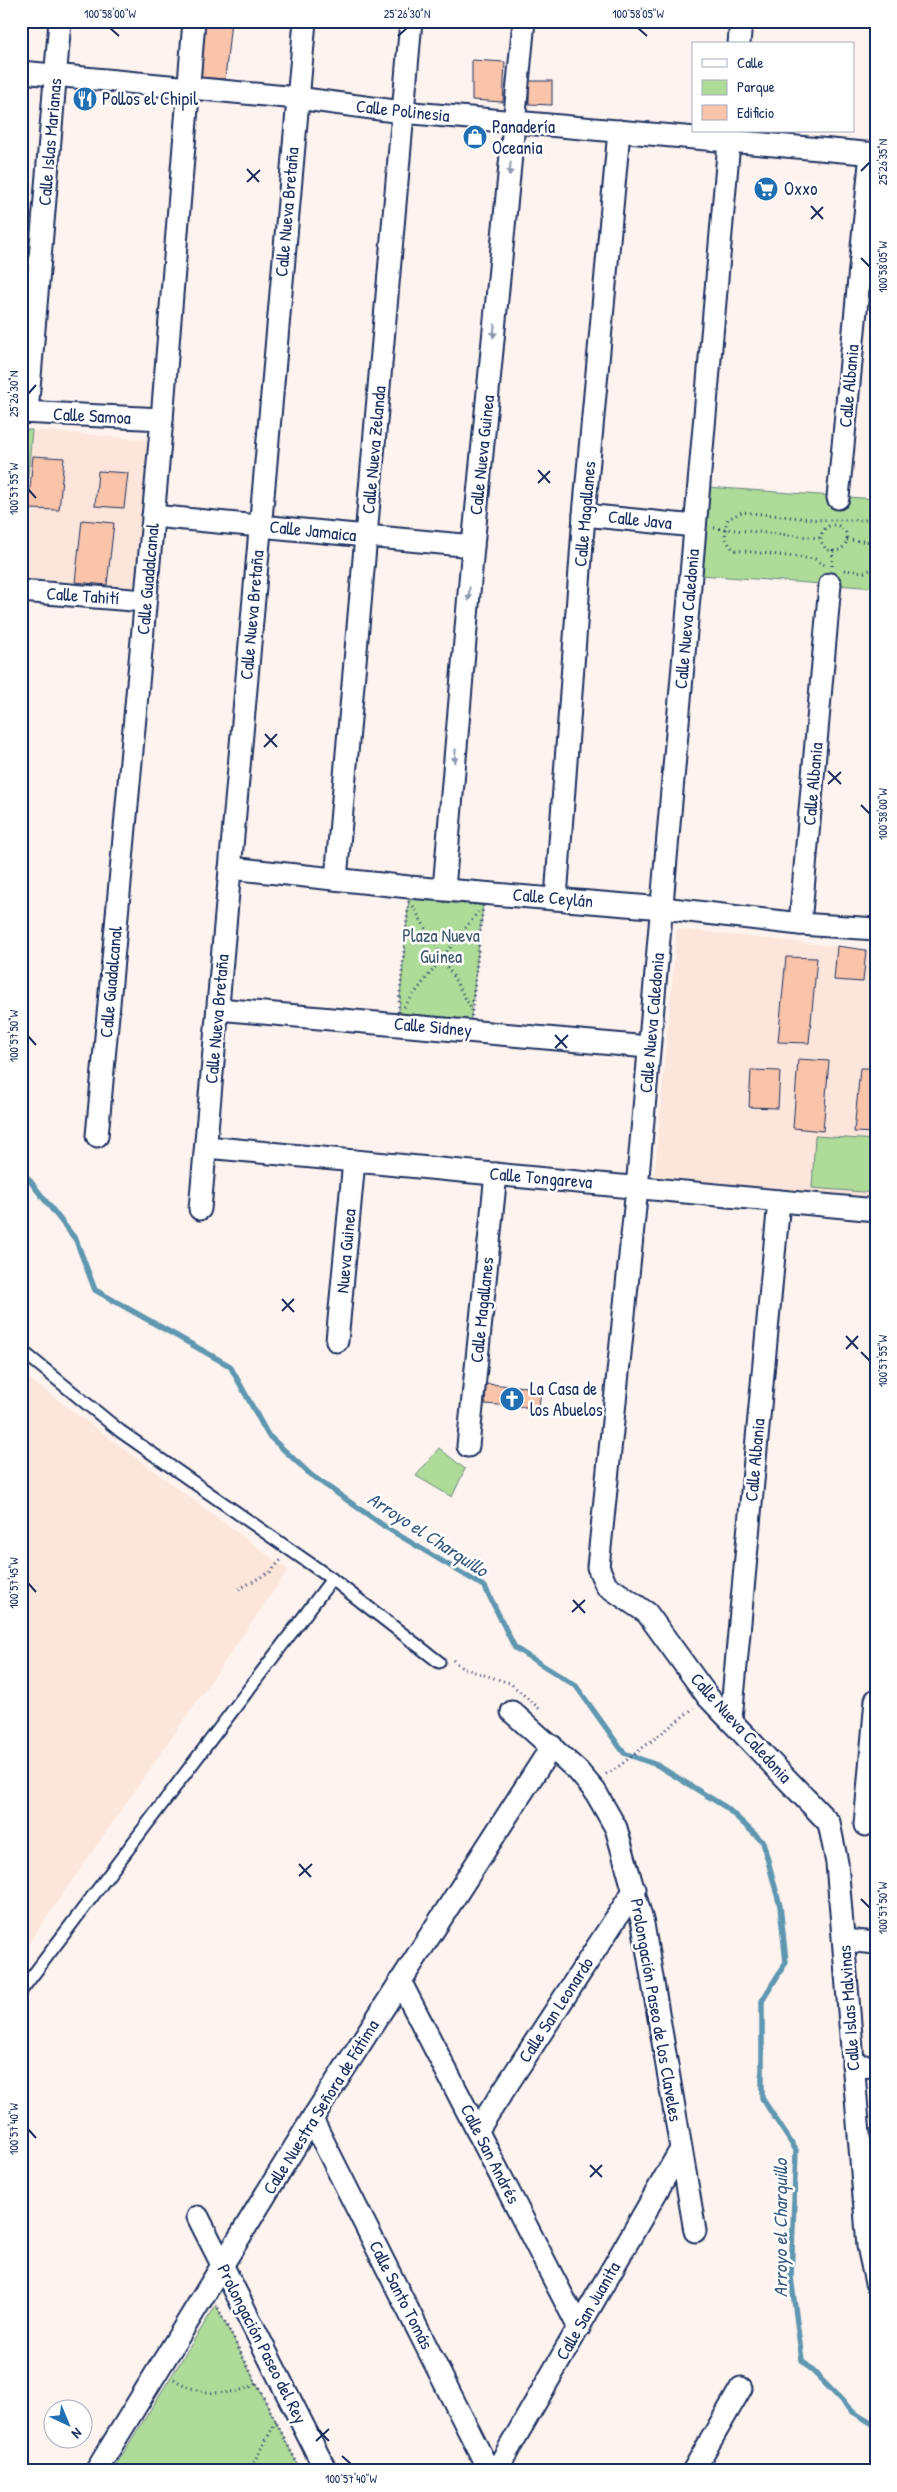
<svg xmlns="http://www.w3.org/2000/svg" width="897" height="2492" font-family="'Patrick Hand',sans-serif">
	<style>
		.built { fill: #fce5da }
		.green { fill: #afdb99; stroke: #65857c }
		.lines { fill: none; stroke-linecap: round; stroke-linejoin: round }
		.stream { stroke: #5f97b1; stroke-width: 5.5 }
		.building { fill: #f9c4aa; stroke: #1b2f5e }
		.lane-casing { stroke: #1b2f5e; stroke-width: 15 }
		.street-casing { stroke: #1b2f5e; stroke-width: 25 }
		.path { stroke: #1b2f5e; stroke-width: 3; stroke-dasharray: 1 4; stroke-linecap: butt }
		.lane { stroke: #fff; stroke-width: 11 }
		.street { stroke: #fff; stroke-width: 21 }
		.oneway { fill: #8d97ae }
		.ticks { fill: none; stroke: #1b2f5e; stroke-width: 2 }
		.labels { text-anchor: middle; stroke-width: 5; stroke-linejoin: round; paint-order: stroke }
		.poi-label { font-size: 18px; fill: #1b2f5e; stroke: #fff; text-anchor: start }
		.street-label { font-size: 18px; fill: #1b2f5e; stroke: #fff }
		.park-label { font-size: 18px; fill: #405a6d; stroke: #fff }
		.water-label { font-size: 19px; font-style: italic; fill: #375a81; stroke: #fff }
		.neatline { fill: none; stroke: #1b2f5e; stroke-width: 2 }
		.ticks-label { font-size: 12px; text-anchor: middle; fill: #1b2f5e }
	</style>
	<rect width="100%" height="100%" fill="#fef3ee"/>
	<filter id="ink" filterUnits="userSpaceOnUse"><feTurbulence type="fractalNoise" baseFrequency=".02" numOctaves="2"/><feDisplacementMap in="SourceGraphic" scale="10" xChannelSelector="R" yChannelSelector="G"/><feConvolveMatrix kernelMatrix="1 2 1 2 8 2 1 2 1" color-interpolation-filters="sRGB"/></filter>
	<g filter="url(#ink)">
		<g class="built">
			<path d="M 32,430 L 150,440 L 137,587 L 21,578 Z"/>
			<path d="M 677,929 L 876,951 L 876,1199 L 654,1180 Z"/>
			<path d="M 21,1373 L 288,1570 L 21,1954 Z"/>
		</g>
		<g class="green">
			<path d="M 21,430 L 32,430 L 21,558 Z"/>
			<path d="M 707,487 L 876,499 L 876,588 L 700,575 Z"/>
			<path d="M 409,898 L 483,905 L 470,1025 L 398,1020 Z"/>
			<path d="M 815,1136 L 876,1140 L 876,1193 L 812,1188 Z"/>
			<path d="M 439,1448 L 465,1469 L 452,1497 L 416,1476 Z"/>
			<path d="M 216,2305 L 301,2471 L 112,2471 Z"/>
		</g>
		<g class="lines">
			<path class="stream" d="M 21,1175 L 27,1177 L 76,1240 L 95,1290 L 230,1366 L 268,1435 L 311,1475 L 387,1528 L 485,1587 L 515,1648 L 576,1686 L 624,1753 L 657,1765 L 727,1808 L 763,1842 L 780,1906 L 786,1962 L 762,2001 L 762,2098 L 796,2150 L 791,2277 L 802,2360 L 853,2412 L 876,2426"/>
		</g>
		<g class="building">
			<path d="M 202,21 L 231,21 L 225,79 L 197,77 Z"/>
			<path d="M 472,60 L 505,62 L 503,102 L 472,100 Z"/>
			<path d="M 529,81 L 552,81 L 552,105 L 529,104 Z"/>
			<path d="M 33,456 L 64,458 L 59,510 L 28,509 Z"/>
			<path d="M 98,471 L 128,473 L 124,508 L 95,506 Z"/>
			<path d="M 82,520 L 114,523 L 107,585 L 75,582 Z"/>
			<path d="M 837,946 L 866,950 L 863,982 L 834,980 Z"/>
			<path d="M 786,957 L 817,958 L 809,1043 L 778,1042 Z"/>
			<path d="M 798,1059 L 829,1061 L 823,1131 L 793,1128 Z"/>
			<path d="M 860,1068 L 876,1068 L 876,1133 L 854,1132 Z"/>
			<path d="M 751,1070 L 780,1071 L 778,1108 L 749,1107 Z"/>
			<path d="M 486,1384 L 541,1388 L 539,1408 L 485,1404 Z"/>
		</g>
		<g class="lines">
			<defs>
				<g id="lane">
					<path d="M 21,1350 L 120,1431 L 332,1579 L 439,1662"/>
					<path d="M 21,1991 L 332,1579"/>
				</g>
				<g id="street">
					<path d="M 739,44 L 741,21"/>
					<path d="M 21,72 L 297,98 L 402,112 L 876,154"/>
					<path d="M 730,131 L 637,1188 L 598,1567 L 606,1585 L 647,1613 L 708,1697 L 829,1823"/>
					<path d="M 21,412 L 162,419"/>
					<path d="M 27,412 L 60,21"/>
					<path d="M 838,498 L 871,153"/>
					<path d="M 584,515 L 695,526"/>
					<path d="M 153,516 L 473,546"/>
					<path d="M 21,591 L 145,601"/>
					<path d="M 230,868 L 409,887 L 663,908 L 800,924 L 876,929"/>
					<path d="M 336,879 L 411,21"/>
					<path d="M 444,889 L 473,546 L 524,21"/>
					<path d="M 556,898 L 584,515 L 619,131"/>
					<path d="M 800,924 L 830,584"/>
					<path d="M 218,1009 L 648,1047"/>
					<path d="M 97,1136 L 162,419 L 194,21"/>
					<path d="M 206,1147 L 876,1210"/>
					<path d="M 200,1209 L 305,21"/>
					<path d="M 337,1341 L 354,1161"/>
					<path d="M 468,1446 L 496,1174"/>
					<path d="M 512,1712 L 578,1771 L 595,1791 L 616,1828 L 643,1924 L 695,2231"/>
					<path d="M 731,1719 L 779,1201"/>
					<path d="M 829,1823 L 837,1863 L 868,2246 L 876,2283"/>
					<path d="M 865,1825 L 876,1700"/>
					<path d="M 844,1940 L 876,1943"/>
					<path d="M 400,1981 L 579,2328"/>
					<path d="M 853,2065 L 876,2067"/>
					<path d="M 312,2119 L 489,2471"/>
					<path d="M 477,2131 L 635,1889"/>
					<path d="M 198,2217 L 326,2471"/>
					<path d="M 96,2471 L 312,2119 L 552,1746"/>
					<path d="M 496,2471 L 680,2151"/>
					<path d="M 693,2471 L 741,2388"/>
				</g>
			</defs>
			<use href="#lane" class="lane-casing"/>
			<use href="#street" class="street-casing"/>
			<g class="path">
				<circle cx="834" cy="538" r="13"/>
				<path d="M 714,528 L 820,538"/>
				<path d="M 847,540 L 876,542"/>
				<path d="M 824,565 L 815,559 L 734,550 C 724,540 723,532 728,519 L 742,512 L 821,520 L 876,520"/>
				<path d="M 832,566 L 833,550"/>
				<path d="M 844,570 L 864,572 L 876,568"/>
				<path d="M 409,898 L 483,905 L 471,1020 L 398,1014 Z"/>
				<path d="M 413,906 L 472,1010"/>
				<path d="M 404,1007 L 478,912"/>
				<path d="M 239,1589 L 270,1572 L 281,1560"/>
				<path d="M 453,1660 L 462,1668 L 510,1683 L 541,1710"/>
				<path d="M 606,1774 L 614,1770 L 694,1708"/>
				<path d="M 218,2308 L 301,2471"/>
				<path d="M 174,2379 C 198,2396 231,2397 257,2384"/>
				<path d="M 249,2471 L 276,2422"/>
			</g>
			<use href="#lane" class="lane"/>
			<use href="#street" class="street"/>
		</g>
		<defs><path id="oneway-solid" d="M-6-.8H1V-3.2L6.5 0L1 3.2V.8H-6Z" transform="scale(1.25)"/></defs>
		<g class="oneway">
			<use href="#oneway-solid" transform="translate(510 169) rotate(96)"/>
			<use href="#oneway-solid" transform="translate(494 331) rotate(96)"/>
			<use href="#oneway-solid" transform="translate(469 594) rotate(95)"/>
			<use href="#oneway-solid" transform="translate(455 756) rotate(95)"/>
		</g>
	</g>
	<path class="ticks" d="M 110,28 L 119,36M 638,28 L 647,36M 398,36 L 407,28M 247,169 L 259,182M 861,171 L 870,162M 247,182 L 260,170M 811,206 L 823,219M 811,219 L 823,207M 861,258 L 870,267M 28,394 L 36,385M 538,470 L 550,483M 538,483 L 550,471M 28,489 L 36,498M 265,734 L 277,747M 264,747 L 277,734M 828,771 L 841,784M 828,784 L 841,772M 861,805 L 870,814M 555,1035 L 567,1048M 28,1036 L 36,1045M 555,1048 L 568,1035M 282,1299 L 294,1312M 282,1311 L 294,1299M 846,1336 L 858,1349M 846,1349 L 858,1336M 861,1352 L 870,1361M 28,1583 L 36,1592M 573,1600 L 585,1613M 572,1612 L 585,1600M 299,1864 L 311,1877M 299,1876 L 312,1864M 861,1899 L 870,1908M 28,2129 L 36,2138M 590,2165 L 602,2177M 590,2177 L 602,2165M 317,2429 L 329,2441M 316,2441 L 329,2429M 342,2456 L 351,2464"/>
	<defs>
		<symbol id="restaurant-disc" viewBox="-11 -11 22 22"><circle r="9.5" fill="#1f6fb2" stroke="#fff"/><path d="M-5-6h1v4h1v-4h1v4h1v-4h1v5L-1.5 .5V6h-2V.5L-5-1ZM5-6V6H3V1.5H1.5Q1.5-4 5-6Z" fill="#fff"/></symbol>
		<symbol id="shop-disc" viewBox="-11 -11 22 22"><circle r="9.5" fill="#1f6fb2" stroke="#fff"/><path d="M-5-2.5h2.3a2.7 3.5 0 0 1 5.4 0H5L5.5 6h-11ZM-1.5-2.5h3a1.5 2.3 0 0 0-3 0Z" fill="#fff"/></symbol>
		<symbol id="supermarket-disc" viewBox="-11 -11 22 22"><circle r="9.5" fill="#1f6fb2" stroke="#fff"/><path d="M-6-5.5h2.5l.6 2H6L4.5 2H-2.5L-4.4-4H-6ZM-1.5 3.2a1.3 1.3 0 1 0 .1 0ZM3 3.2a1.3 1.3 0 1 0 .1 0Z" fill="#fff"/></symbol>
		<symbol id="church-disc" viewBox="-11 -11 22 22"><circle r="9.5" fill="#1f6fb2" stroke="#fff"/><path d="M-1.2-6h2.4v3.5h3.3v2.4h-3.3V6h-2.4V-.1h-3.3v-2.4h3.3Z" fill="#fff"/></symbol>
	</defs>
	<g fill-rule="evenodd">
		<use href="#restaurant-disc" x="71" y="85" width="28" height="28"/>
		<use href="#shop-disc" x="461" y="123" width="28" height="28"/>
		<use href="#supermarket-disc" x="752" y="175" width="28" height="28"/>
		<use href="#church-disc" x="498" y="1385" width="28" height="28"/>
	</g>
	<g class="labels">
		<g class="poi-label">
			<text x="102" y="105">Pollos el Chipil</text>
			<text x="492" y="133">Panadería<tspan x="492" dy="21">Oceania</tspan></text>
			<text x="784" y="195">Oxxo</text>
			<text x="530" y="1395">La Casa de<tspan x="530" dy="21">los Abuelos</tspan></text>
		</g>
		<g class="street-label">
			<text transform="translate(403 111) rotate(6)" y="6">Calle Polinesia</text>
			<text transform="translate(50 142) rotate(-85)" y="6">Calle Islas Marianas</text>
			<text transform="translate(287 212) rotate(-85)" y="6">Calle Nueva Bretaña</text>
			<text transform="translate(849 386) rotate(-85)" y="6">Calle Albania</text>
			<text transform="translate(92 416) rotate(3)" y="6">Calle Samoa</text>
			<text transform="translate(374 450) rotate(-85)" y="6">Calle Nueva Zelanda</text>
			<text transform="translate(482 455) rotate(-84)" y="6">Calle Nueva Guinea</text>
			<text transform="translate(585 514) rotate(-85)" y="6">Calle Magallanes</text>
			<text transform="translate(640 520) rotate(6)" y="6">Calle Java</text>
			<text transform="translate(313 531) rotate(6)" y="6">Calle Jamaica</text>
			<text transform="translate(148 579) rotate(-85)" y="6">Calle Guadalcanal</text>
			<text transform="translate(83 596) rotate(4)" y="6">Calle Tahití</text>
			<text transform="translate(252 615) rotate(-85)" y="6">Calle Nueva Bretaña</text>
			<text transform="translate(687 619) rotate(-85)" y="6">Calle Nueva Caledonia</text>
			<text transform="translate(813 784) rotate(-85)" y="6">Calle Albania</text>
			<text transform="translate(553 898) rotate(5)" y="6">Calle Ceylán</text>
			<text transform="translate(111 982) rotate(-85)" y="6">Calle Guadalcanal</text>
			<text transform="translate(217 1019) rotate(-85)" y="6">Calle Nueva Bretaña</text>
			<text transform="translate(652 1023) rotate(-85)" y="6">Calle Nueva Caledonia</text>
			<text transform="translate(433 1027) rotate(5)" y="6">Calle Sidney</text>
			<text transform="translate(541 1178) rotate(5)" y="6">Calle Tongareva</text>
			<text transform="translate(346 1251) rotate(-85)" y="6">Nueva Guinea</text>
			<text transform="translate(482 1310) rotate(-84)" y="6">Calle Magallanes</text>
			<text transform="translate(755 1460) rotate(-85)" y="6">Calle Albania</text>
			<text transform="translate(741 1728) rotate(48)" y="6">Calle Nueva Caledonia</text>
			<text transform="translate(849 2008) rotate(-94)" y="6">Calle Islas Malvinas</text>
			<text transform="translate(556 2010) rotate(-57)" y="6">Calle San Leonardo</text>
			<text transform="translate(656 2010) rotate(80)" y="6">Prolongación Paseo de los Claveles</text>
			<text transform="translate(321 2107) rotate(-58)" y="6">Calle Nuestra Señora de Fátima</text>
			<text transform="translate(490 2154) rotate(63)" y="6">Calle San Andrés</text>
			<text transform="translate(401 2295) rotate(63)" y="6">Calle Santo Tomás</text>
			<text transform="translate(588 2311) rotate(-60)" y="6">Calle San Juanita</text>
			<text transform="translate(262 2344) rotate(63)" y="6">Prolongación Paseo del Rey</text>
		</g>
		<g class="park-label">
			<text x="441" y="942">Plaza Nueva<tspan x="441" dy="21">Guinea</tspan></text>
		</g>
		<g class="water-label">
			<text transform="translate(428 1534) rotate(33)" y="7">Arroyo el Charquillo</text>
			<text transform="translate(780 2228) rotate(-90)" y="7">Arroyo el Charquillo</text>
		</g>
	</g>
	<rect width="897" height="2492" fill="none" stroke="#fff" stroke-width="55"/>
	<rect x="692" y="42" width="162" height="90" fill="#ffffff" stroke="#a4acbf"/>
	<rect x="702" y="59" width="25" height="8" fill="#ffffff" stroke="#a4acbf"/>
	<text x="737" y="68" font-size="15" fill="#1b2f5e">Calle</text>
	<rect x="702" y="80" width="25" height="15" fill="#afdb99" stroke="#a4acbf"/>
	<text x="737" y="92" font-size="15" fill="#1b2f5e">Parque</text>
	<rect x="702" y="105" width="25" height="15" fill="#f9c4aa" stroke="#a4acbf"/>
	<text x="737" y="118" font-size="15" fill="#1b2f5e">Edificio</text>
	<g transform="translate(68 2424) rotate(136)"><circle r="24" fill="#ffffff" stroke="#a4acbf"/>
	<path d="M0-4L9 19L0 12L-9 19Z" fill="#1f6fb2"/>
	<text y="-8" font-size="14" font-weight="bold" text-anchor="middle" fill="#1b2f5e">N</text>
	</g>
	<rect x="28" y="28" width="842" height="2436" class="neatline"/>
	<g class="ticks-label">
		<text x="110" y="18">100°58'00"W</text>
		<text x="407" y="18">25°26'30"N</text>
		<text x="638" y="18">100°58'05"W</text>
		<text transform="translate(883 162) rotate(-90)" y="4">25°26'35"N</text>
		<text transform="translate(883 267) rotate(-90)" y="4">100°58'05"W</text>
		<text transform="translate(14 394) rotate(-90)" y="4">25°26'30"N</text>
		<text transform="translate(14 489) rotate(-90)" y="4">100°57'55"W</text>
		<text transform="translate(883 814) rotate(-90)" y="4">100°58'00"W</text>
		<text transform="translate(14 1036) rotate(-90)" y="4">100°57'50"W</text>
		<text transform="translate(883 1361) rotate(-90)" y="4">100°57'55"W</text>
		<text transform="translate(14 1583) rotate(-90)" y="4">100°57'45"W</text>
		<text transform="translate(883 1908) rotate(-90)" y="4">100°57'50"W</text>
		<text transform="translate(14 2129) rotate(-90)" y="4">100°57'40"W</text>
		<text x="351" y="2483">100°57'40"W</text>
	</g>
</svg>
